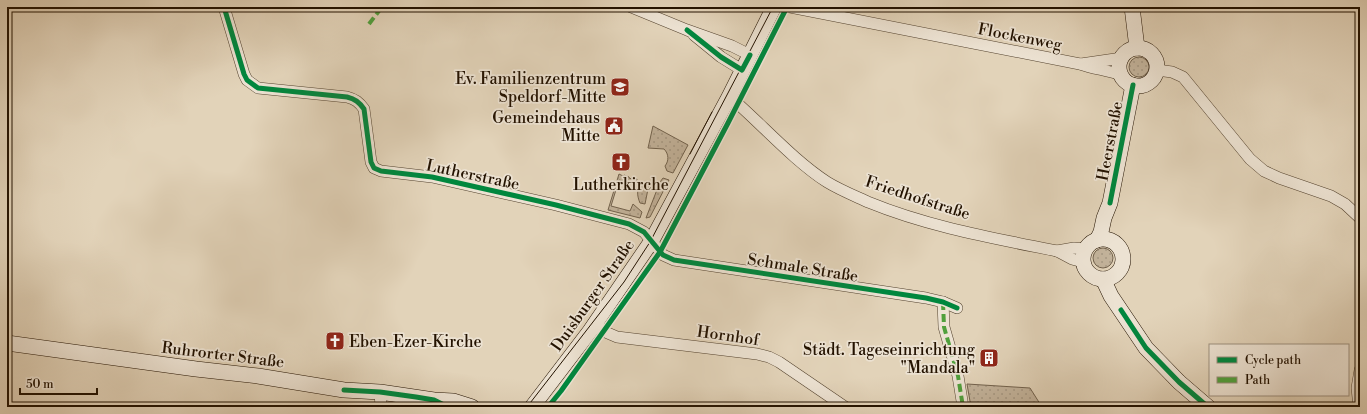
<svg xmlns="http://www.w3.org/2000/svg" width="1367" height="414" font-family="'Libre Bodoni',serif">
	<style>
		.grass { fill: url(#grass-dots); stroke: #72624d }
		.lines { fill: none; stroke-linecap: round; stroke-linejoin: round }
		.street-casing { stroke: #53422e; stroke-width: 12 }
		.secondary-casing { stroke: #231200; stroke-width: 16 }
		.street { stroke: #ece2d2; stroke-width: 11 }
		.secondary { stroke: #ece2d2; stroke-width: 15 }
		.tram { stroke: #231200; stroke-width: 1 }
		.quiet { stroke: #50a03c; stroke-width: 4; stroke-dasharray: 8 4; stroke-linecap: butt }
		.cycleway-casing { stroke: #ece2d2; stroke-width: 8 }
		.cycleway { stroke: #00873e; stroke-width: 5 }
		.labels { text-anchor: middle; stroke-width: 3.5; stroke-linejoin: round; paint-order: stroke }
		.street-label { font-size: 16px; fill: #231200; stroke: #ece2d2 }
		.poi-label { font-size: 16px; fill: #231200; stroke: #ece2d2; text-anchor: end }
	</style>
	<defs>
		<pattern id="grass-dots" width="8" height="8" patternUnits="userSpaceOnUse"><rect width="8" height="8" fill="#c2b29a"/><path d="M2 2h.1M6 6h.1" fill="none" stroke="#a69883" stroke-width="1.8" stroke-linecap="round"/></pattern>
	</defs>
	<rect width="100%" height="100%" fill="#e2d3b9"/>
	<filter id="stains"><feTurbulence type="fractalNoise" baseFrequency=".005" numOctaves="4"/><feColorMatrix values="0 0 0 0 .2 0 0 0 0 .09 0 0 0 0 .02 0 0 0 .5 -.17"/></filter>
	<radialGradient id="worn" r=".72"><stop offset=".6" stop-color="#630" stop-opacity="0"/><stop offset="1" stop-color="#630" stop-opacity=".3"/></radialGradient>
	<g class="grass">
		<circle cx="1139" cy="67" r="10"/>
		<path d="M 653,126 L 688,145 L 673,173 L 667,171 L 665,166 C 669,161 669,154 664,149 L 648,148 Z"/>
		<path d="M 619,174 L 623,176 L 624,175 L 629,177 L 630,179 L 631,178 L 637,179 L 636,184 L 619,180 L 611,206 L 630,211 L 633,204 L 642,212 L 640,218 L 608,210 Z"/>
		<path d="M 663,178 L 669,180 L 650,217 L 646,218 L 660,182 Z"/>
		<path d="M 642,182 L 649,184 L 645,204 L 640,203 C 637,196 636,188 642,182 Z"/>
		<circle cx="1103" cy="258" r="10"/>
		<path d="M 967,384 L 1030,388 L 1042,407 L 971,407 Z"/>
	</g>
	<g class="lines">
		<defs>
			<g id="street">
				<path d="M 224,7 L 244,74 L 247,80 L 258,88 L 347,97 C 355,99 359,102 364,109 L 371,162 L 374,168 L 381,171 L 432,177 L 556,205 L 629,224 L 644,232 L 663,255 L 674,260 L 926,298 L 943,302 L 957,308"/>
				<path d="M 631,7 L 687,30 L 732,46 L 750,55"/>
				<path d="M 790,7 L 1080,64 C 1094,69 1107,70 1121,75"/>
				<path d="M 694,35 L 721,57 L 742,70"/>
				<path d="M 1081,64 L 1122,58"/>
				<path d="M 1157,70 L 1172,72 L 1183,77 L 1250,159 L 1264,171 L 1279,178 L 1331,196 L 1345,204 L 1360,218"/>
				<path d="M 729,97 L 738,104 C 766,129 796,162 827,182 C 840,190 855,196 868,202 C 929,227 993,238 1057,251 L 1072,259 L 1083,262"/>
				<path d="M 1057,251 L 1074,248 L 1085,249"/>
				<path d="M 943,302 L 944,327 L 958,376 L 963,407"/>
				<path d="M 595,324 L 603,331 L 617,337 L 757,354 L 769,357 L 779,362 L 845,407"/>
				<path d="M 380,392 L 381,407"/>
				<path d="M 1359,407 L 1357,388 L 1360,370"/>
			</g>
			<g id="secondary">
				<path d="M 1132,7 L 1137,48"/>
				<circle cx="1138" cy="67" r="19"/>
				<circle cx="1103" cy="259" r="20"/>
				<path d="M 1097,240 L 1101,232 L 1104,218 L 1110,203 L 1133,85"/>
				<path d="M 1103,279 L 1111,296 L 1146,348 L 1179,382 L 1208,407"/>
				<path d="M 7,343 L 196,369 L 258,376 L 344,390 L 380,392 L 434,400 L 453,401 L 472,407"/>
				<path d="M 532,407 L 590,331 L 651,242 L 729,97 L 774,7"/>
			</g>
		</defs>
		<use href="#street" class="street-casing"/>
		<use href="#secondary" class="secondary-casing"/>
		<use href="#street" class="street"/>
		<use href="#secondary" class="secondary"/>
		<g class="tram">
			<path d="M 690,154 L 712,112"/>
			<path d="M 527,407 L 624,282 L 650,242 L 773,7"/>
		</g>
		<g class="quiet">
			<path d="M 369,24 L 382,7"/>
			<path d="M 943,302 L 944,327 L 958,376 L 963,407"/>
		</g>
		<defs>
			<g id="cycleway">
				<path d="M 224,7 L 244,74 L 247,80 L 258,88 L 347,97 C 355,99 359,102 364,109 L 371,162 L 374,168 L 381,171 L 432,177 L 556,205 L 629,224 L 644,232 L 663,255 L 674,260 L 926,298 L 943,302 L 957,308"/>
				<path d="M 687,30 L 721,57 L 742,70 L 750,55"/>
				<path d="M 1110,203 L 1133,85"/>
				<path d="M 1121,310 L 1146,348 L 1179,382 L 1208,407"/>
				<path d="M 344,390 L 380,392 L 416,397 L 434,400 L 448,407"/>
				<path d="M 548,407 L 561,391 L 660,252 L 728,123 L 787,7"/>
			</g>
		</defs>
		<use href="#cycleway" class="cycleway-casing"/>
		<use href="#cycleway" class="cycleway"/>
	</g>
	<defs>
		<symbol id="school-square" viewBox="-11 -11 22 22"><rect x="-9" y="-9" width="18" height="18" rx="4" fill="#8f2418" stroke="#ece2d2"/><path d="M0-5L7-2L0 1L-7-2ZM-4 1L0 2.5L4 1V4Q0 6-4 4Z" fill="#fff"/></symbol>
		<symbol id="civic-square" viewBox="-11 -11 22 22"><rect x="-9" y="-9" width="18" height="18" rx="4" fill="#8f2418" stroke="#ece2d2"/><path d="M-.6-6.5H3V-4.5H.6V-3L4-1V1h2V6H-6V1h2V-1L-.6-3ZM-1.2 2.5V6h2.4V2.5Z" fill="#fff"/></symbol>
		<symbol id="church-square" viewBox="-11 -11 22 22"><rect x="-9" y="-9" width="18" height="18" rx="4" fill="#8f2418" stroke="#ece2d2"/><path d="M-1.2-6h2.4v3.5h3.3v2.4h-3.3V6h-2.4V-.1h-3.3v-2.4h3.3Z" fill="#fff"/></symbol>
		<symbol id="building-square" viewBox="-11 -11 22 22"><rect x="-9" y="-9" width="18" height="18" rx="4" fill="#8f2418" stroke="#ece2d2"/><path d="M-4-6H4V6H1V3H-1V6H-4ZM-2.5-4.3h1.7v1.8h-1.7ZM.8-4.3h1.7v1.8H.8ZM-2.5-1h1.7V.8h-1.7ZM.8-1h1.7V.8H.8Z" fill="#fff"/></symbol>
	</defs>
	<g fill-rule="evenodd">
		<use href="#school-square" x="609" y="76" width="22" height="22"/>
		<use href="#civic-square" x="603" y="115" width="22" height="22"/>
		<use href="#church-square" x="610" y="151" width="22" height="22"/>
		<use href="#church-square" x="324" y="330" width="22" height="22"/>
		<use href="#building-square" x="978" y="347" width="22" height="22"/>
	</g>
	<g class="labels">
		<g class="street-label">
			<text transform="translate(1020 36) rotate(11)" y="6">Flockenweg</text>
			<text transform="translate(1109 141) rotate(-79)" y="6">Heerstraße</text>
			<text transform="translate(473 174) rotate(12)" y="6">Lutherstraße</text>
			<text transform="translate(918 197) rotate(18)" y="6">Friedhofstraße</text>
			<text transform="translate(803 267) rotate(9)" y="6">Schmale Straße</text>
			<text transform="translate(592 295) rotate(-55)" y="6">Duisburger Straße</text>
			<text transform="translate(728 335) rotate(8)" y="6">Hornhof</text>
			<text transform="translate(223 354) rotate(7)" y="6">Ruhrorter Straße</text>
		</g>
		<g class="poi-label">
			<text x="606" y="84">Ev. Familienzentrum<tspan x="606" dy="18">Speldorf-Mitte</tspan></text>
			<text x="600" y="123">Gemeindehaus<tspan x="600" dy="18">Mitte</tspan></text>
			<text x="621" y="190" text-anchor="middle">Lutherkirche</text>
			<text x="349" y="347" text-anchor="start">Eben-Ezer-Kirche</text>
			<text x="975" y="355">Städt. Tageseinrichtung<tspan x="975" dy="18">"Mandala"</tspan></text>
		</g>
	</g>
	<rect width="1367" height="414" fill="none" stroke="#e2d3b9" stroke-width="24"/>
	<rect x="8" y="8" width="1351" height="398" fill="none" stroke="#231200" stroke-width="2"/>
	<rect x="12" y="12" width="1343" height="390" fill="none" stroke="#231200"/>
	<rect x="1209" y="344" width="140" height="52" fill="#ece2d2" stroke="#9c8f7e"/>
	<rect x="1217" y="357" width="20" height="6" fill="#00873e" stroke="#9c8f7e"/>
	<text x="1245" y="364" font-size="12" fill="#231200">Cycle path</text>
	<rect x="1217" y="377" width="20" height="6" fill="#50a03c" stroke="#9c8f7e"/>
	<text x="1245" y="384" font-size="12" fill="#231200">Path</text>
	<path d="M20 388v6h77v-6" fill="none" stroke="#231200" stroke-width="2"/>
	<text x="26" y="388" font-size="12" fill="#231200" stroke="#ece2d2" stroke-width="3" paint-order="stroke">50 m</text>
	<rect width="100%" height="100%" filter="url(#stains)"/>
	<rect width="100%" height="100%" fill="url(#worn)"/>
</svg>
